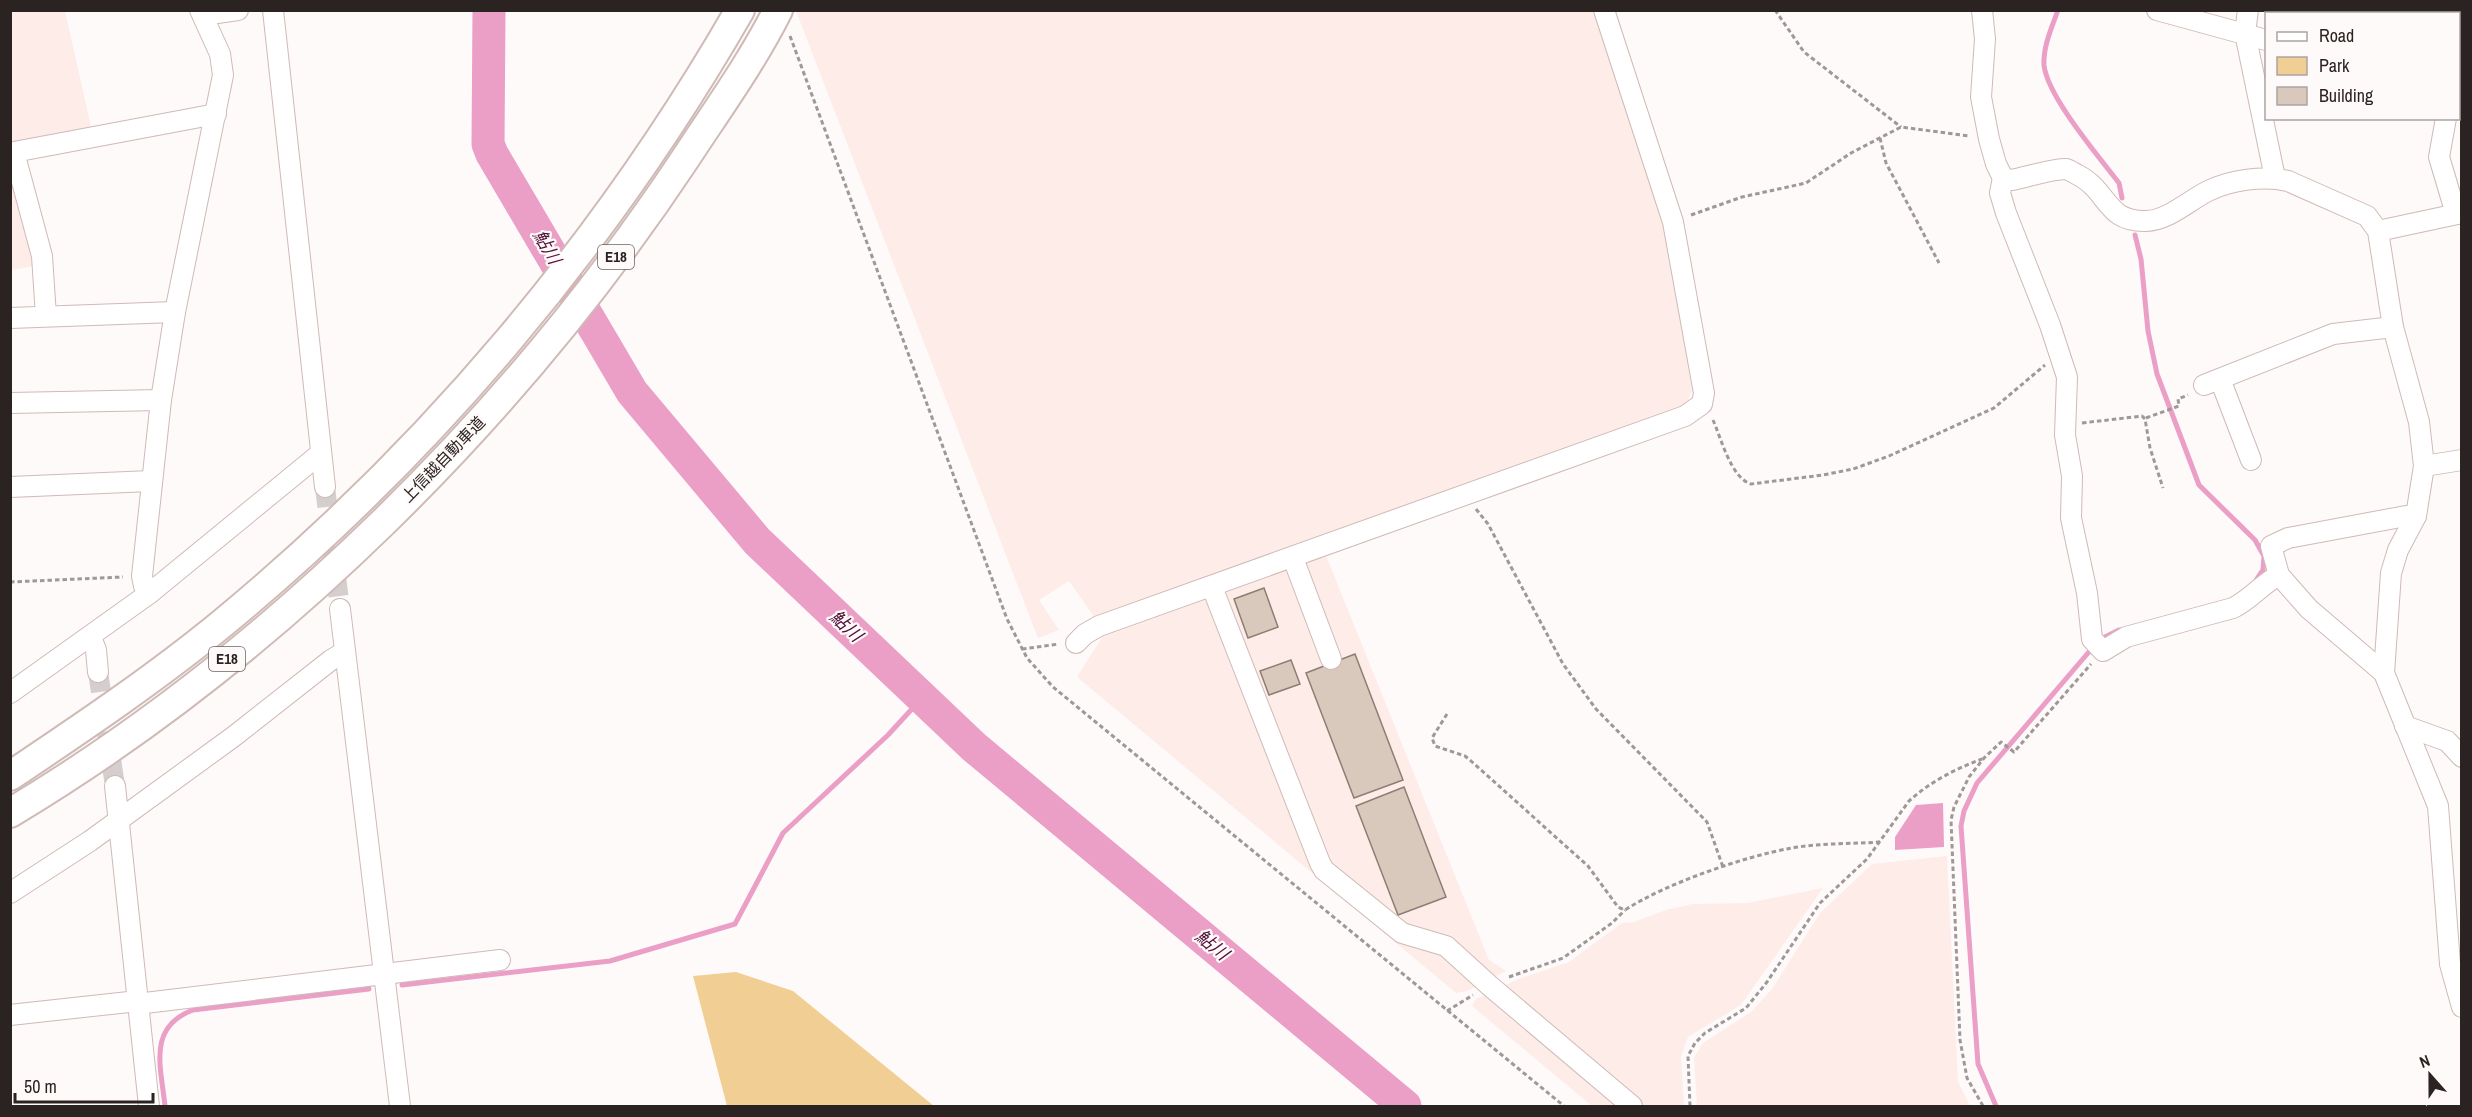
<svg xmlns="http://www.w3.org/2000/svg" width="2472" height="1117" font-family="'Archivo Narrow','Noto Sans JP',sans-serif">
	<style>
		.built { fill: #feece8 }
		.green { fill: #f1cf94 }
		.water { fill: #eb9ec6 }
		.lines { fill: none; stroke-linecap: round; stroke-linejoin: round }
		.stream { stroke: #eb9ec6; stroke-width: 5 }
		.river { stroke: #eb9ec6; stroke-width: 33 }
		.building { fill: #d9c9bd; stroke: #8c7e73; stroke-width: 1.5 }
		.minor-tunnel { stroke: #d4cfce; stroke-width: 20; stroke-dasharray: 20 10; stroke-linecap: butt }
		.minor-casing { stroke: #cfbab6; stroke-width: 22 }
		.highway-casing { stroke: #cfbab6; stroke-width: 32 }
		.path { stroke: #9e9897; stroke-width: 3; stroke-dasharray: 4.5 3; stroke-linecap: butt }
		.minor { stroke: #fff; stroke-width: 20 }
		.highway { stroke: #fff; stroke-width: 28 }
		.labels { text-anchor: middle; stroke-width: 4.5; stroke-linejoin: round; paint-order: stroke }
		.shield { fill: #fefaf9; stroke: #6a6462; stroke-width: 1.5 }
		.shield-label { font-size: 15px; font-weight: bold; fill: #2b2321 }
		.street-label { font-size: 16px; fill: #2b2321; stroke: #fefaf9 }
		.water-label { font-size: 18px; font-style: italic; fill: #53113a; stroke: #fefaf9 }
	</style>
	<rect width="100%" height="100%" fill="#fefaf9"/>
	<g class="built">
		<path d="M 11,11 L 65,11 L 92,131 L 11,147 Z"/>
		<path d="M 796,11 L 1597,11 L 1667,236 L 1692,391 L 1682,411 L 1095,618 L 1069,581 L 1039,600 L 1059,630 L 1038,638 Z"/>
		<path d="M 10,166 L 35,266 L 11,270 L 10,270 Z"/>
		<path d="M 1325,553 L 1489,960 L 1506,971 L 1467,991 L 1456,993 L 1077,677 L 1104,634 Z"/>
		<path d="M 1947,856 L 1958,1082 L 1970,1106 L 1697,1106 L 1694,1058 L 1703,1043 L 1751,1012 L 1772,989 L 1820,913 L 1872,864 Z"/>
		<path d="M 1823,888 L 1741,1005 L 1688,1037 L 1681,1057 L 1684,1106 L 1592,1106 L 1472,1006 L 1476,999 L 1516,980 L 1569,962 L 1622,923 L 1634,922 L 1666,910 L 1692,904 L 1748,903 Z"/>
	</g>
	<path class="green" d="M 736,972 L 793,991 L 934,1106 L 727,1106 L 693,976 Z"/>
	<path class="water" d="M 1943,803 L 1944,847 L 1895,850 L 1895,837 L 1916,805 Z"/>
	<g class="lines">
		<g class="stream">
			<path d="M 2058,10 C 2052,27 2043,46 2044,65 C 2047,96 2099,157 2119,183 L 2122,198"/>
			<path d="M 2135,235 L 2141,259 L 2148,331 L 2157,374 L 2199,485 L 2255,540 L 2264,556 L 2263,570 L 2255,582"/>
			<path d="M 402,985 L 610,961 L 735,924 L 783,833 L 888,735 L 922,698"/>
			<path d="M 165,1106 C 161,1067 147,1027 193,1010 L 369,989"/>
			<path d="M 1996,1106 L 1978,1064 L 1961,826 L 1964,811 L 1977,783 L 2088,653 L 2103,638 L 2119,630"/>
		</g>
		<path class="river" d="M 489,10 L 488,144 L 492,154 L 632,392 L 757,541 L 974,747 L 1405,1106"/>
	</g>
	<g class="building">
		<path d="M 1264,588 L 1278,627 L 1248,638 L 1234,599 Z"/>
		<path d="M 1355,654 L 1403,780 L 1354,798 L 1306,673 Z"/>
		<path d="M 1291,660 L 1300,684 L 1269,695 L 1260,671 Z"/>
		<path d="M 1404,787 L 1446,897 L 1398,915 L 1356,806 Z"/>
	</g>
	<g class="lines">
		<g class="minor-tunnel">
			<path d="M 325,487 L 340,609"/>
			<path d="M 98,672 L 115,786"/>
		</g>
		<defs>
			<g id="minor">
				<path d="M 273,10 L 325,487"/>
				<path d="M 1982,10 L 1985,39 L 1981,97 L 1989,139 L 1996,164 L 2003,178 L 2012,180 C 2027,177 2051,169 2066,169 C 2070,170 2074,173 2078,175 C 2109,191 2105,222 2146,221 C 2169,220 2188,201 2208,191 C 2230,180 2264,175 2288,181 L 2367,216 L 2378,231 L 2393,327 L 2419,422 L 2424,466 L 2416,516 L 2398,550 L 2391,573 L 2384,673"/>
				<path d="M 2157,10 L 2266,40"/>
				<path d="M 2248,10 L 2245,33 L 2275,178"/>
				<path d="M 203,15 L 238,10"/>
				<path d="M 2458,80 L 2462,81"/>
				<path d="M 2446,118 L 2439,157 L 2456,214"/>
				<path d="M 2003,178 L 2000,193 L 2006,213 L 2050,325 L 2067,377 L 2065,435 L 2072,476 L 2071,518 L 2087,593 L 2092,639 L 2103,651 L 2126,637 L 2233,608 C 2251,599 2262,584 2279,575"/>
				<path d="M 2378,231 L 2462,213"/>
				<path d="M 46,316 L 42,256 L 14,152 L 216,114"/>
				<path d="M 10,318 L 175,312"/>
				<path d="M 2220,379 L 2251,460"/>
				<path d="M 2204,385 L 2333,334 L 2393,327"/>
				<path d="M 10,403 L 161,400"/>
				<path d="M 2424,466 L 2462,460"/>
				<path d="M 10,487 L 151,481"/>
				<path d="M 2416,516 L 2406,516 L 2288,538 L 2271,546 L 2279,575 L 2309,609 L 2384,673 L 2438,806 L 2450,964 L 2462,1007"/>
				<path d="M 1293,558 L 1331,659"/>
				<path d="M 1212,587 L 1320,863 L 1324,870 L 1402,933 L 1446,946 L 1490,986 L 1632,1106"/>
				<path d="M 150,593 L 144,586 L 142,576 L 161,400 L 175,312 L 223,75 L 220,54 L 200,10"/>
				<path d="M 340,609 L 400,1106"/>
				<path d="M 91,637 L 96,650 L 98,672"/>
				<path d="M 1076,643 L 1085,634 L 1099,626 L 1685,416 L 1702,404 L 1704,393 L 1673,222 L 1604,10"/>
				<path d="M 10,693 L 150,593 L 321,453"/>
				<path d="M 2405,726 L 2447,741 L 2462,757"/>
				<path d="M 115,786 L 149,1106"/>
				<path d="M 10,893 L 90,841 L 233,737 L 331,660 L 344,652"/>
				<path d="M 10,1015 L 138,1001 L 145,1003 L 500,960"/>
			</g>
			<g id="highway">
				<path d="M 10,776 C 83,727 156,678 224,622 C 431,451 606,243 740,10"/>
				<path d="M 10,813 C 275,654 515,415 685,159 C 717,110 752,62 778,10"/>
			</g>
		</defs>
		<use href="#minor" class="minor-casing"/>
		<use href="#highway" class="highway-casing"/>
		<g class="path">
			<path d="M 1775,10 L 1804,52 L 1901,127"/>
			<path d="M 790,36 L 1007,619 L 1027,658 L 1053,687 L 1564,1106"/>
			<path d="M 1880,138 L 1886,163 L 1939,263"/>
			<path d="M 1691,215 L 1742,197 L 1806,183 L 1851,153 L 1901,127 L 1969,136"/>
			<path d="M 2146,418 L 2179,406 L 2178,399 L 2188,395"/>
			<path d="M 1713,420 C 1721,438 1731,478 1751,484 L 1823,475 L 1853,469 L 1889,456 L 1994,408 L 2045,365"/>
			<path d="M 2082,423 L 2142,416 L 2145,419 L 2150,448 L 2163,488"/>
			<path d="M 1476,509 L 1488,524 L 1563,664 L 1596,709 L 1707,822 L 1723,867"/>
			<path d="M 10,582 L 123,577"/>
			<path d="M 1022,649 L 1059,644"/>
			<path d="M 1447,714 L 1432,738 L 1435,746 L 1465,756 L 1471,761 L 1588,866 L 1618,907 L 1625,910 C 1665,884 1745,856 1792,848 C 1821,843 1851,844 1880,842"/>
			<path d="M 1509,977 L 1563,958 L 1612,923 L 1625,910"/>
			<path d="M 1447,1011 L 1473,995"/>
			<path d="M 1690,1106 L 1688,1056 L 1695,1043 L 1705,1033 L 1746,1008 L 1767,982 L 1820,903 L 1867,859 L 1909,801 C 1930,782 1955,769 1982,759"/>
			<path d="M 1983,1106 L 1967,1078 L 1960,1040 L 1951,820 L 1954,807 L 1969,777 L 1984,758 L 2001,742 L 2014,752 L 2091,664"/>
		</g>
		<use href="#minor" class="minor"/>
		<use href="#highway" class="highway"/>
	</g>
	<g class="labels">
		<g class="shield">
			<rect x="598" y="245" width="36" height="24" rx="4.5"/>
			<rect x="209" y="647" width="36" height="24" rx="4.5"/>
		</g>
		<g class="shield-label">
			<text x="616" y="262">E18</text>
			<text x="227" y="664">E18</text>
		</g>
		<g class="street-label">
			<text transform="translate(443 459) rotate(-46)" y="6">上信越自動車道</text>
		</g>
		<g class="water-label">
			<text transform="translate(547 247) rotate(60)" y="6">鮎川</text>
			<text transform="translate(846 626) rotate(43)" y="6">鮎川</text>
			<text transform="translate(1212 945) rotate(40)" y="6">鮎川</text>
		</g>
	</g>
	<rect width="2472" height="1117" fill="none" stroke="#2b2321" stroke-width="24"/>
	<rect x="2265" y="12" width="195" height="108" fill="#fefaf9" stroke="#aaa4a3" stroke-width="1.5"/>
	<rect x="2277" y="32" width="30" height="9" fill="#ffffff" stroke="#aaa4a3" stroke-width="1.5"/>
	<text x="2319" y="42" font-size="18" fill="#2b2321">Road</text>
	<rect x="2277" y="57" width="30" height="18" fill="#f1cf94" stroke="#aaa4a3" stroke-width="1.5"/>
	<text x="2319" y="72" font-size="18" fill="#2b2321">Park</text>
	<rect x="2277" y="87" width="30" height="18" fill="#d9c9bd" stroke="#aaa4a3" stroke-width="1.5"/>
	<text x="2319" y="102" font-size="18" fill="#2b2321">Building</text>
	<g transform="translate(2430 1075) rotate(339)" stroke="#fefaf9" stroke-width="4.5" paint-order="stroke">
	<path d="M0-4.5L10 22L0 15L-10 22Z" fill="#2b2321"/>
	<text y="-9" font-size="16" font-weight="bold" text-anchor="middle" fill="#2b2321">N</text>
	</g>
	<path d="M15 1093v9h138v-9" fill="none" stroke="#2b2321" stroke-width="3"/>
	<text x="24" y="1093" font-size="18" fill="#2b2321" stroke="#fefaf9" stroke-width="4.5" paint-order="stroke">50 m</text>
</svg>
